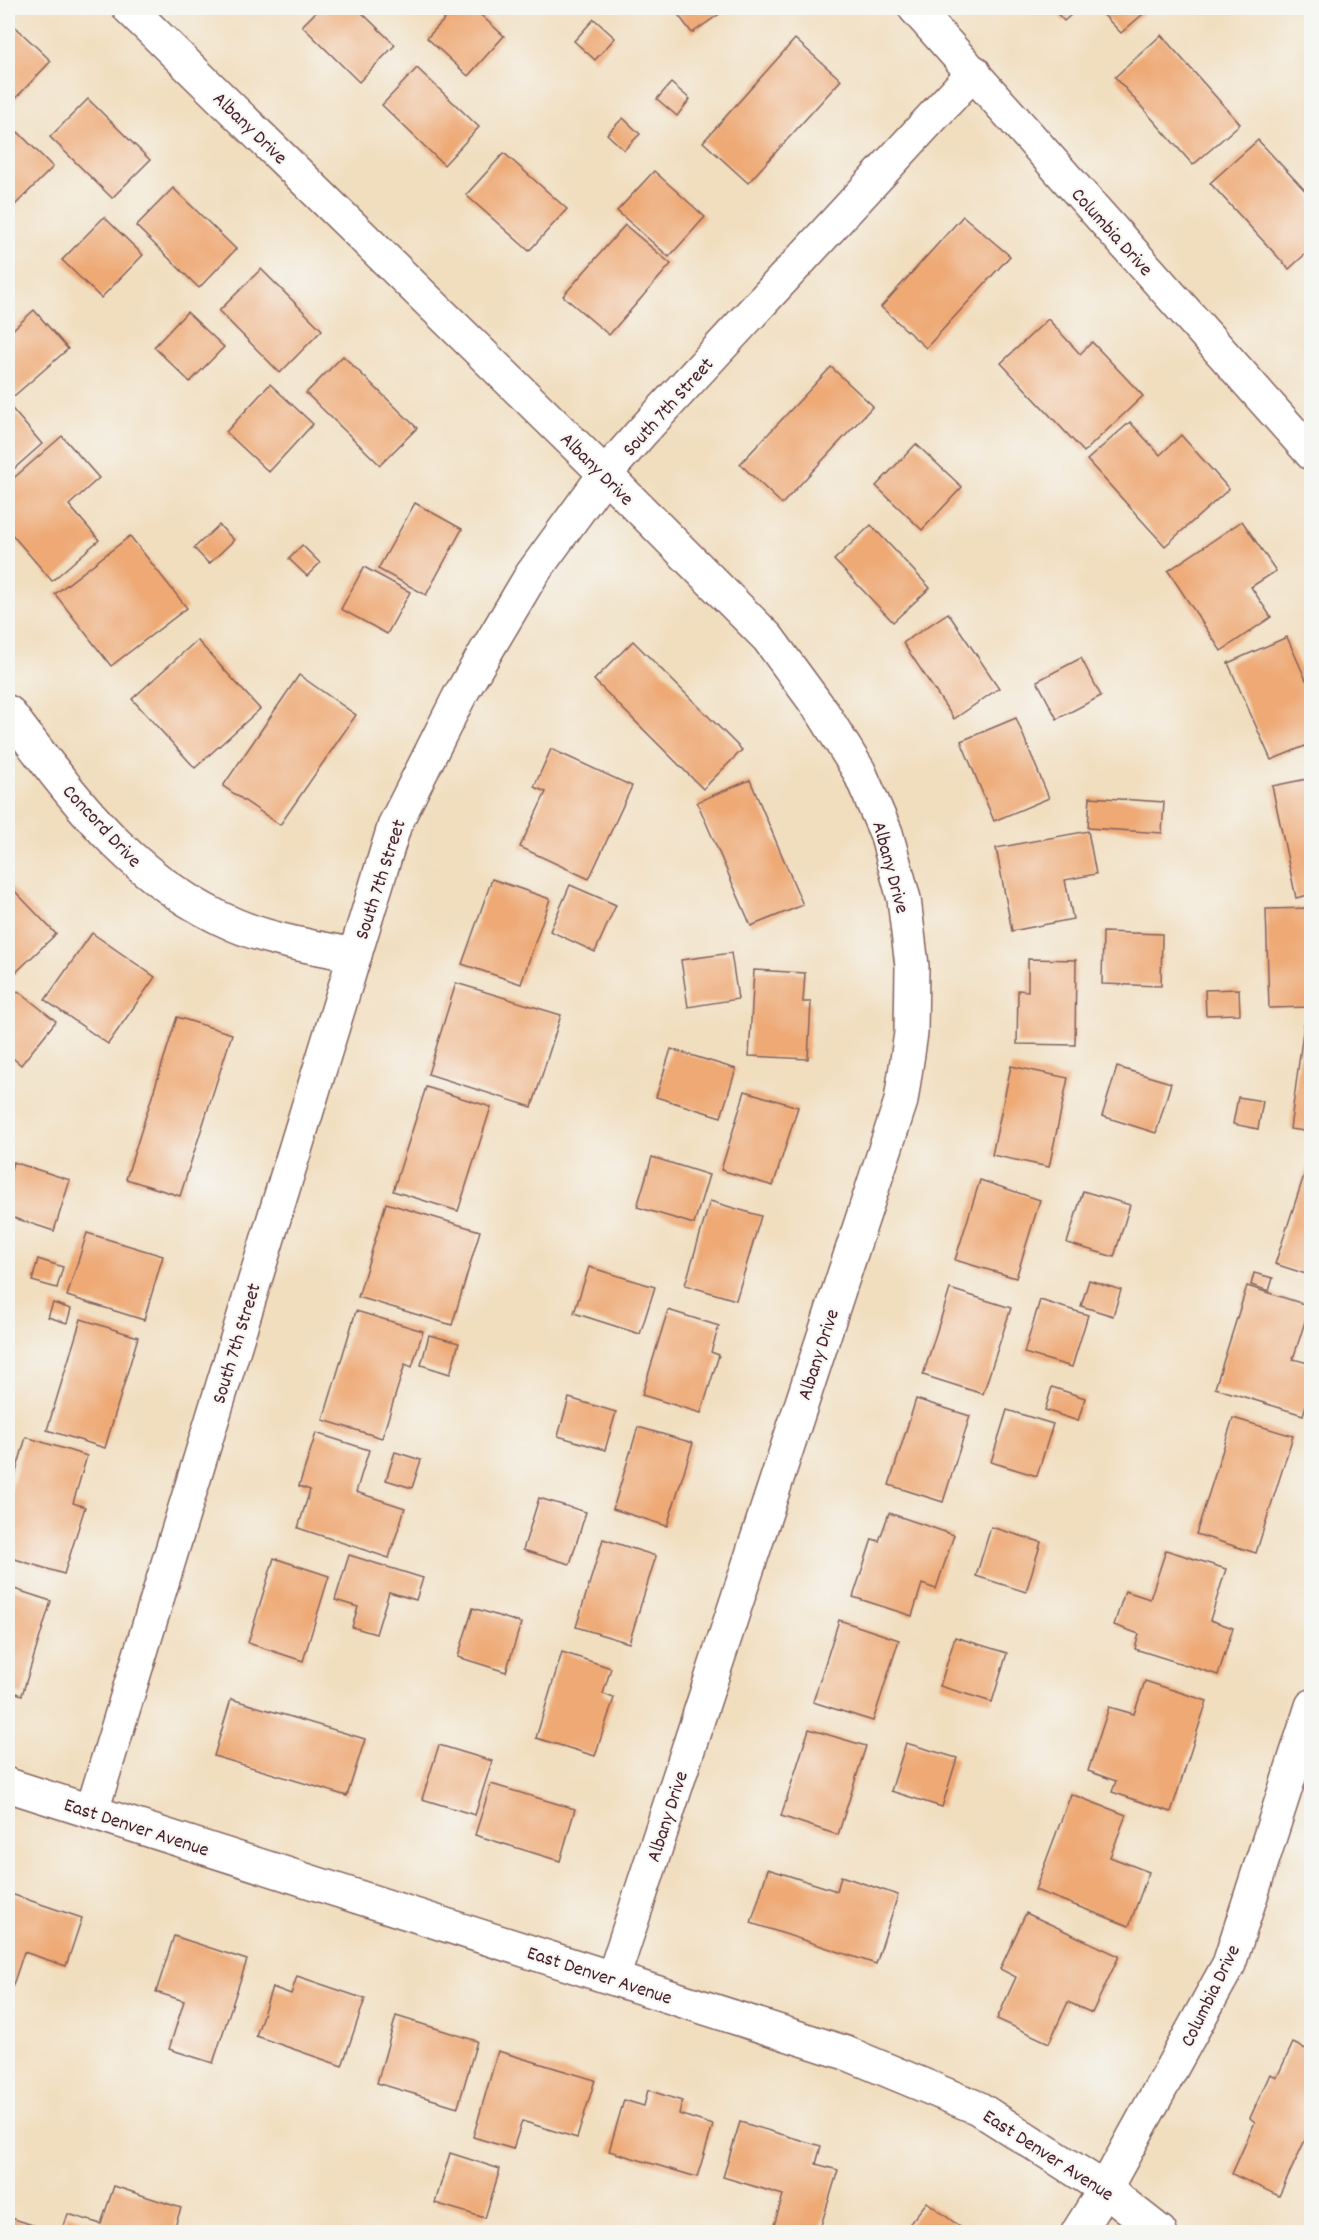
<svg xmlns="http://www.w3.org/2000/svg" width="1319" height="2240" font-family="Dekko,sans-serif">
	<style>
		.building { fill: #eea975 }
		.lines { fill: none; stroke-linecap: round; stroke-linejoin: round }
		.minor-casing { stroke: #84625f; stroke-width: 36 }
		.tertiary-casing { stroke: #84625f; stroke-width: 36 }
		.minor { stroke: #fff; stroke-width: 33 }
		.tertiary { stroke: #fff; stroke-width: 33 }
		.labels { text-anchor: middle; stroke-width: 4.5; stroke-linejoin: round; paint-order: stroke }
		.street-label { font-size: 20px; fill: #4a1f2b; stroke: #f6f6f2 }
	</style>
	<rect width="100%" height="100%" fill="#f6f6f2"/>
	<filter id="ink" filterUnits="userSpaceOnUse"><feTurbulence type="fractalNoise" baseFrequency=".0167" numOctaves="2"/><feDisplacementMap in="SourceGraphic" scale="12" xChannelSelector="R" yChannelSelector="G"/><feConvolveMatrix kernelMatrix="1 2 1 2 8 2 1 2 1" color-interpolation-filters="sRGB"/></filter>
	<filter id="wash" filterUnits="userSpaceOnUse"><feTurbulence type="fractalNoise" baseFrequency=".008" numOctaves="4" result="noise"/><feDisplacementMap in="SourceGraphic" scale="24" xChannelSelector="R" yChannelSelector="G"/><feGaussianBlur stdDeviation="1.35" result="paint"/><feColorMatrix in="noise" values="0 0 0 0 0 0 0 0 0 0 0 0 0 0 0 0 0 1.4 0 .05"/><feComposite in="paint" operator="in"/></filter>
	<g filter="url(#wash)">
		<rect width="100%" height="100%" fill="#f1debf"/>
		<g id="blocks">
			<g class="building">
				<path d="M 320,8 L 357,8 L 395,45 L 359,82 L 302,26 Z"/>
				<path d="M 455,8 L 473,8 L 504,36 L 468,76 L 427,38 Z"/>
				<path d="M 673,8 L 728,8 L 692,33 Z"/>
				<path d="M 1052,8 L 1079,8 L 1064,21 Z"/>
				<path d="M 1097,8 L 1150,8 L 1121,33 Z"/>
				<path d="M 594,19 L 615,38 L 595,60 L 574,41 Z"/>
				<path d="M 8,20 L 51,61 L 13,101 L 8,95 Z"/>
				<path d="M 1161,35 L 1240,124 L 1193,165 L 1115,77 Z"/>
				<path d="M 795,39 L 841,80 L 748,183 L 703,142 Z"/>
				<path d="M 417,68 L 479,127 L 444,165 L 382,105 Z"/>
				<path d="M 671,83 L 690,99 L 677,116 L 657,99 Z"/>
				<path d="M 88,99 L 150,160 L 112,198 L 50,137 Z"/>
				<path d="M 623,118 L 640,134 L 624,150 L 607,134 Z"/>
				<path d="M 18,132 L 53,167 L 11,209 L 8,206 L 8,143 Z"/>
				<path d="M 1258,140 L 1312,198 L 1312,248 L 1289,269 L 1210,183 Z"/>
				<path d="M 504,153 L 567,209 L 529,251 L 466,195 Z"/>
				<path d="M 654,171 L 705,217 L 669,257 L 617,211 Z"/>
				<path d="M 173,188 L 236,249 L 199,288 L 136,226 Z"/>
				<path d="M 963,216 L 1010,256 L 926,348 L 881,307 Z"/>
				<path d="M 104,217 L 143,255 L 101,298 L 62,260 Z"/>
				<path d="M 625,225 L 671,264 L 609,335 L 563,296 Z"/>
				<path d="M 261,269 L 322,330 L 280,373 L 219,311 Z"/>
				<path d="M 34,310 L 68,349 L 14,396 L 8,389 L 8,334 Z"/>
				<path d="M 187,312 L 224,347 L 190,382 L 154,347 Z"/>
				<path d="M 1048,319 L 1080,354 L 1092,342 L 1143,396 L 1084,452 L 1001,363 Z"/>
				<path d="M 343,356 L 417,428 L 380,465 L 306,393 Z"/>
				<path d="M 831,367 L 873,406 L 782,504 L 740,464 Z"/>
				<path d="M 270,384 L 313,424 L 269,472 L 226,432 Z"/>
				<path d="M 8,404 L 42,444 L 8,474 Z"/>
				<path d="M 1130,422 L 1160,455 L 1181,435 L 1229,489 L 1165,546 L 1087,460 Z"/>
				<path d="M 62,436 L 99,478 L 69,505 L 99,540 L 52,581 L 8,530 L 8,483 Z"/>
				<path d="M 916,444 L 962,487 L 922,530 L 876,486 Z"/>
				<path d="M 415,503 L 462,529 L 426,595 L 378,569 Z"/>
				<path d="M 1242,521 L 1276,571 L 1251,587 L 1271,617 L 1221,651 L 1168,571 Z"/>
				<path d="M 219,525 L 234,540 L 209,564 L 194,548 Z"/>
				<path d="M 871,525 L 930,588 L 893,622 L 834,560 Z"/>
				<path d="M 130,536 L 187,608 L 111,666 L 55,594 Z"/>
				<path d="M 302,545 L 320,563 L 307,576 L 289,559 Z"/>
				<path d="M 364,567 L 410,592 L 387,634 L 341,609 Z"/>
				<path d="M 948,613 L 999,688 L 954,719 L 903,643 Z"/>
				<path d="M 1287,637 L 1306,680 L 1312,678 L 1312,760 L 1305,746 L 1271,760 L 1228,663 Z"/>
				<path d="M 197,640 L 260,709 L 195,768 L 132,699 Z"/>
				<path d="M 633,641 L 742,750 L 703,789 L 594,680 Z"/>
				<path d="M 1081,658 L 1101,696 L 1057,719 L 1037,681 Z"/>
				<path d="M 299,675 L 356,715 L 280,825 L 223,786 Z"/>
				<path d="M 1016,718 L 1049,798 L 994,821 L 961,741 Z"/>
				<path d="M 551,749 L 632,786 L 589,879 L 520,847 L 546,792 L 534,787 Z"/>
				<path d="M 1312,778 L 1312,894 L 1296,898 L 1272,786 Z"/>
				<path d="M 750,780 L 803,905 L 751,926 L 697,802 Z"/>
				<path d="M 1090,797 L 1164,802 L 1162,833 L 1088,828 Z"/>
				<path d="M 1088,831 L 1096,874 L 1065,880 L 1073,919 L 1012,931 L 996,848 Z"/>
				<path d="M 492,879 L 550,899 L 521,984 L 462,964 Z"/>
				<path d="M 8,884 L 56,934 L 8,980 Z"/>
				<path d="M 570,885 L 616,905 L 595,952 L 550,931 Z"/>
				<path d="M 1312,908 L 1312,1007 L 1269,1008 L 1266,909 Z"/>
				<path d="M 1103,932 L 1162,934 L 1161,986 L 1102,984 Z"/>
				<path d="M 92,933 L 155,977 L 108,1044 L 45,1000 Z"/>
				<path d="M 731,953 L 738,999 L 688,1007 L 681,960 Z"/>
				<path d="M 1028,959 L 1076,960 L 1075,1045 L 1017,1044 L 1018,990 L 1028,991 Z"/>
				<path d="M 754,970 L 805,973 L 803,1002 L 811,1002 L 808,1059 L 749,1056 Z"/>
				<path d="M 456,983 L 561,1015 L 532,1107 L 428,1074 Z"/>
				<path d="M 1239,989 L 1240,1014 L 1206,1015 L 1205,990 Z"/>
				<path d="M 18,991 L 56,1021 L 21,1065 L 8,1054 L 8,1004 Z"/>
				<path d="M 177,1017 L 232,1034 L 180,1196 L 126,1179 Z"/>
				<path d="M 1304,1024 L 1312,1025 L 1312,1132 L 1290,1129 Z"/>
				<path d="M 671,1049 L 736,1069 L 721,1117 L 656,1097 Z"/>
				<path d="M 1011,1066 L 1068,1078 L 1049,1167 L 992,1155 Z"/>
				<path d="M 1117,1067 L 1171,1083 L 1156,1133 L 1102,1116 Z"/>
				<path d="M 426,1087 L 491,1107 L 458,1211 L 393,1191 Z"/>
				<path d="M 745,1091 L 798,1107 L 773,1186 L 721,1170 Z"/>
				<path d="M 1238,1097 L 1263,1101 L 1258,1129 L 1233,1124 Z"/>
				<path d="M 1312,1151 L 1312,1276 L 1275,1264 Z"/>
				<path d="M 652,1157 L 709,1175 L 694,1224 L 637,1207 Z"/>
				<path d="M 13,1162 L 70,1180 L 54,1231 L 8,1216 L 8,1181 Z"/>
				<path d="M 980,1180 L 1040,1200 L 1016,1278 L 955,1260 Z"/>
				<path d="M 1083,1191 L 1130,1205 L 1114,1257 L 1067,1243 Z"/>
				<path d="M 710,1201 L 761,1216 L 736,1300 L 685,1285 Z"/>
				<path d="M 386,1203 L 480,1231 L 452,1325 L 358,1297 Z"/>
				<path d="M 87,1233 L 163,1256 L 144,1320 L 67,1296 Z"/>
				<path d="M 38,1259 L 63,1267 L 57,1288 L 32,1281 Z"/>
				<path d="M 589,1267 L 655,1287 L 640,1334 L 574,1313 Z"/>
				<path d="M 1254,1273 L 1273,1278 L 1269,1291 L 1251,1285 Z"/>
				<path d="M 1089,1280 L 1121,1290 L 1113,1316 L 1081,1306 Z"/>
				<path d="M 1247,1286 L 1310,1306 L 1293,1359 L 1312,1364 L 1312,1386 L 1303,1415 L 1215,1388 Z"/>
				<path d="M 950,1289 L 1011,1308 L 983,1394 L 923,1375 Z"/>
				<path d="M 1040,1300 L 1088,1315 L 1072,1367 L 1024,1353 Z"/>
				<path d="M 53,1303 L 71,1309 L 67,1323 L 48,1317 Z"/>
				<path d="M 668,1310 L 719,1326 L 711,1352 L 719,1355 L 701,1413 L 642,1395 Z"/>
				<path d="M 356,1311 L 423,1331 L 412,1367 L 405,1364 L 382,1438 L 323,1420 Z"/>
				<path d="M 81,1319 L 138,1337 L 105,1448 L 47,1430 Z"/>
				<path d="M 429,1335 L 459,1343 L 450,1374 L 421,1365 Z"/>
				<path d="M 1052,1387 L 1085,1398 L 1078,1421 L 1045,1410 Z"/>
				<path d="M 569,1398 L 616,1412 L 605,1450 L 558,1436 Z"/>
				<path d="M 916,1399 L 970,1416 L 943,1502 L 889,1485 Z"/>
				<path d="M 1007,1410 L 1053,1424 L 1037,1476 L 991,1462 Z"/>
				<path d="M 1233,1418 L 1293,1436 L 1256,1553 L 1196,1534 Z"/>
				<path d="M 638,1427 L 693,1443 L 667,1526 L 613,1509 Z"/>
				<path d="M 316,1433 L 369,1450 L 356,1492 L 405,1508 L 389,1558 L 298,1528 L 310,1490 L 299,1486 Z"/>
				<path d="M 26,1437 L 87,1456 L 73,1503 L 85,1507 L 64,1574 L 8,1557 L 8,1500 Z"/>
				<path d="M 395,1452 L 421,1460 L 412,1488 L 386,1480 Z"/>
				<path d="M 539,1498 L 586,1512 L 570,1564 L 523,1550 Z"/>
				<path d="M 889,1513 L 954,1535 L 936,1589 L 922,1584 L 912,1616 L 853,1597 L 872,1539 L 879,1541 Z"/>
				<path d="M 991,1527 L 1041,1542 L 1026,1592 L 976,1576 Z"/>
				<path d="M 603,1539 L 656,1556 L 629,1643 L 576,1627 Z"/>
				<path d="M 1166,1550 L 1226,1569 L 1210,1620 L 1233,1628 L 1218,1675 L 1135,1649 L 1139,1634 L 1114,1625 L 1125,1591 L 1150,1599 Z"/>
				<path d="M 349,1555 L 423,1578 L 416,1600 L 389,1592 L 376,1634 L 352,1627 L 358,1607 L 335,1600 Z"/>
				<path d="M 274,1558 L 329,1576 L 303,1661 L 248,1643 Z"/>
				<path d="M 8,1587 L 51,1601 L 22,1695 L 8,1690 Z"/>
				<path d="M 473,1608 L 521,1623 L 506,1672 L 458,1657 Z"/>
				<path d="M 839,1620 L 899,1640 L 873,1721 L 813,1702 Z"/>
				<path d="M 955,1637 L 1007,1653 L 992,1702 L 940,1686 Z"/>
				<path d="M 562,1652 L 611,1668 L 603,1694 L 614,1698 L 595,1756 L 536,1738 Z"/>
				<path d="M 1145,1681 L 1207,1701 L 1171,1812 L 1112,1792 L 1116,1781 L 1088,1771 L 1109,1707 L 1134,1714 Z"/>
				<path d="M 231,1699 L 365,1739 L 347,1796 L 214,1756 Z"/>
				<path d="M 809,1729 L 866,1746 L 838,1835 L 781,1816 Z"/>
				<path d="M 906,1743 L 957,1758 L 942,1807 L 891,1791 Z"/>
				<path d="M 439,1745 L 492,1761 L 475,1815 L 422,1799 Z"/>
				<path d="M 491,1784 L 575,1809 L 560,1861 L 475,1835 Z"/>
				<path d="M 1071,1794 L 1126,1815 L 1110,1857 L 1149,1872 L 1129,1926 L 1035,1890 Z"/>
				<path d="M 768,1869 L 837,1891 L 841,1876 L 898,1895 L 876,1964 L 751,1923 Z"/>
				<path d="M 8,1893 L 82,1918 L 66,1966 L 24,1952 L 10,1994 L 8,1993 Z"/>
				<path d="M 1026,1913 L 1119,1956 L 1092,2013 L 1068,2002 L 1049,2043 L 997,2019 L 1016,1977 L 1000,1969 Z"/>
				<path d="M 174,1936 L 247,1960 L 213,2063 L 169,2049 L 184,2001 L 156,1992 Z"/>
				<path d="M 297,1976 L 365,1999 L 342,2066 L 256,2036 L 272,1987 L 291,1994 Z"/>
				<path d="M 396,2016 L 477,2041 L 458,2107 L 377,2083 Z"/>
				<path d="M 1293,2043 L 1312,2052 L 1312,2125 L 1279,2196 L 1232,2174 L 1255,2122 L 1250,2118 L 1270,2074 L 1277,2077 Z"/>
				<path d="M 498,2051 L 595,2080 L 577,2138 L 522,2121 L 513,2149 L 473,2137 Z"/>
				<path d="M 648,2090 L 682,2101 L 679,2114 L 713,2125 L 697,2177 L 609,2151 L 624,2100 L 644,2106 Z"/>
				<path d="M 740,2122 L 821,2146 L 816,2164 L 838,2170 L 819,2232 L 772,2232 L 783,2195 L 723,2177 Z"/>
				<path d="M 450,2153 L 500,2169 L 485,2218 L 435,2203 Z"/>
				<path d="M 114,2186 L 181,2208 L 173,2232 L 62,2232 L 68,2214 L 101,2224 Z"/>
				<path d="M 927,2202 L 967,2232 L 903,2232 Z"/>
				<path d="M 8,2217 L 42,2228 L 41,2232 L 8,2232 Z"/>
			</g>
		</g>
	</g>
	<g filter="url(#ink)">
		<use href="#blocks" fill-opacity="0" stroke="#84625f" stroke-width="1.5"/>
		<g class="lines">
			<defs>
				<g id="minor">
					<path d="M 129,8 L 605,474 L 768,638 L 823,713 L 859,771 L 886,833 L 904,899 L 912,966 L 911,1033 L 901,1101 L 613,1978"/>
					<path d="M 915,8 L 1312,454"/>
					<path d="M 8,712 C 75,799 130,880 235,925 C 273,941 314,947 355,955"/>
					<path d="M 92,1811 L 395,824 L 459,697 L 532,574 L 605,474 L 641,433 L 974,72"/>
					<path d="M 1078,2232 L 1105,2189 L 1229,1964 L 1312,1706"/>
				</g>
				<path id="tertiary" d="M 8,1785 L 846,2053 L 978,2108 L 1105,2189 L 1160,2232"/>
			</defs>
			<use href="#minor" class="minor-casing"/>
			<use href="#tertiary" class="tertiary-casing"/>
			<use href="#minor" class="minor"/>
			<use href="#tertiary" class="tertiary"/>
		</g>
	</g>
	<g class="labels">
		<g class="street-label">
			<text transform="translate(251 127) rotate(44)" y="7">Albany Drive</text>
			<text transform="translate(1113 231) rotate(48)" y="7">Columbia Drive</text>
			<text transform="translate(667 406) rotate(-48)" y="7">South 7th Street</text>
			<text transform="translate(598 468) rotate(45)" y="7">Albany Drive</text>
			<text transform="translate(103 825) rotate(47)" y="7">Concord Drive</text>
			<text transform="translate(892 867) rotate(75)" y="7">Albany Drive</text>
			<text transform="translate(379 879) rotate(-72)" y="7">South 7th Street</text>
			<text transform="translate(235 1343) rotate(-73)" y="7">South 7th Street</text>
			<text transform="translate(817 1354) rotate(-72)" y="7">Albany Drive</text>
			<text transform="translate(666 1816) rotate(-72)" y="7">Albany Drive</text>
			<text transform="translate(137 1826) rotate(18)" y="7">East Denver Avenue</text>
			<text transform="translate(600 1974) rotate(18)" y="7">East Denver Avenue</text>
			<text transform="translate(1209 1995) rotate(-64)" y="7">Columbia Drive</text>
			<text transform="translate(1049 2154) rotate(33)" y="7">East Denver Avenue</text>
		</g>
	</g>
	<rect width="1319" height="2240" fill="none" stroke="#f6f6f2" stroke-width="30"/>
</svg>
